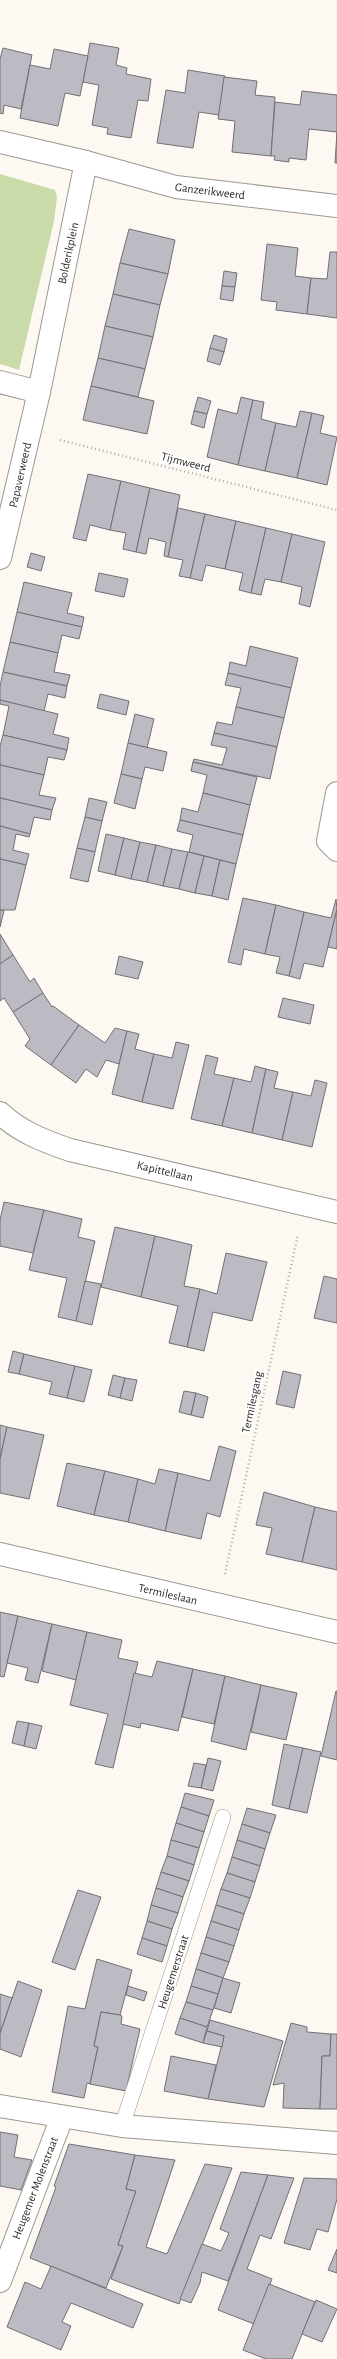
<svg xmlns="http://www.w3.org/2000/svg" width="337" height="2359" font-family="'Alegreya Sans',sans-serif">
	<style>
		.green { fill: #c9dba8 }
		.building { fill: #bcbac2; stroke: #727077 }
		.lines { fill: none; stroke-linecap: round; stroke-linejoin: round }
		.service-casing { stroke: #9c9992; stroke-width: 16 }
		.minor-casing { stroke: #9c9992; stroke-width: 24 }
		.path { stroke: #afada7; stroke-width: 2.5; stroke-dasharray: 1 3; stroke-linecap: butt }
		.service { stroke: #fff; stroke-width: 15 }
		.minor { stroke: #fff; stroke-width: 22 }
		.labels { text-anchor: middle; stroke-width: 4; stroke-linejoin: round; paint-order: stroke }
		.street-label { font-size: 12px; fill: #2b2a27; stroke: #fff }
	</style>
	<rect width="100%" height="100%" fill="#fdf9f2"/>
	<path class="green" d="M 0,174 L 55,190 L 57,197 L 54,221 L 19,370 L 0,364 Z"/>
	<g class="building">
		<path d="M 90,43 L 119,48 L 116,65 L 127,68 L 126,74 L 151,79 L 148,101 L 138,100 L 131,138 L 107,134 L 108,128 L 92,125 L 99,85 L 83,82 Z"/>
		<path d="M 3,48 L 32,55 L 21,109 L 4,105 L 3,114 L 0,113 L 0,59 Z"/>
		<path d="M 54,49 L 88,56 L 80,96 L 65,93 L 58,126 L 20,118 L 30,65 L 50,69 Z"/>
		<path d="M 188,70 L 225,76 L 219,115 L 199,112 L 193,148 L 157,143 L 166,90 L 185,93 Z"/>
		<path d="M 224,77 L 257,81 L 255,95 L 275,97 L 271,156 L 232,152 L 235,121 L 218,119 Z"/>
		<path d="M 302,91 L 337,95 L 337,132 L 309,129 L 306,160 L 289,158 L 289,162 L 274,160 L 275,156 L 271,156 L 275,102 L 300,105 Z"/>
		<path d="M 337,132 L 337,163 L 335,163 Z"/>
		<path d="M 129,229 L 175,240 L 168,274 L 120,263 Z"/>
		<path d="M 267,244 L 298,248 L 295,276 L 311,278 L 307,314 L 276,310 L 277,302 L 261,300 Z"/>
		<path d="M 330,252 L 337,252 L 337,318 L 307,314 L 311,278 L 327,279 Z"/>
		<path d="M 120,263 L 168,274 L 160,305 L 113,294 Z"/>
		<path d="M 224,271 L 237,273 L 235,287 L 222,286 Z"/>
		<path d="M 222,286 L 235,287 L 233,301 L 220,299 Z"/>
		<path d="M 113,294 L 160,305 L 153,337 L 105,326 Z"/>
		<path d="M 105,326 L 153,337 L 145,369 L 98,358 Z"/>
		<path d="M 214,335 L 227,339 L 224,352 L 210,348 Z"/>
		<path d="M 210,348 L 224,352 L 220,365 L 207,361 Z"/>
		<path d="M 98,358 L 145,369 L 138,397 L 91,386 Z"/>
		<path d="M 91,386 L 154,401 L 147,434 L 83,420 Z"/>
		<path d="M 198,397 L 211,401 L 207,414 L 194,411 Z"/>
		<path d="M 241,397 L 253,400 L 238,465 L 207,457 L 218,409 L 237,414 Z"/>
		<path d="M 253,400 L 264,402 L 261,419 L 276,423 L 265,471 L 238,465 Z"/>
		<path d="M 194,411 L 207,414 L 204,428 L 191,424 Z"/>
		<path d="M 300,411 L 312,413 L 297,478 L 265,471 L 276,423 L 296,427 Z"/>
		<path d="M 312,413 L 324,416 L 320,433 L 337,437 L 327,485 L 297,478 Z"/>
		<path d="M 88,474 L 121,481 L 110,530 L 90,525 L 86,541 L 73,538 Z"/>
		<path d="M 121,481 L 150,488 L 136,552 L 123,549 L 126,533 L 110,530 Z"/>
		<path d="M 150,488 L 180,495 L 168,557 L 164,556 L 166,542 L 149,538 L 146,554 L 136,552 Z"/>
		<path d="M 178,508 L 205,514 L 190,578 L 179,576 L 183,560 L 168,557 Z"/>
		<path d="M 205,514 L 236,521 L 225,569 L 206,565 L 202,581 L 190,578 Z"/>
		<path d="M 236,521 L 266,528 L 251,593 L 239,590 L 243,573 L 225,569 Z"/>
		<path d="M 266,528 L 292,534 L 281,582 L 265,579 L 261,595 L 251,593 Z"/>
		<path d="M 292,534 L 325,542 L 310,607 L 299,604 L 302,587 L 281,582 Z"/>
		<path d="M 31,553 L 45,557 L 41,571 L 27,567 Z"/>
		<path d="M 99,573 L 128,579 L 124,597 L 95,591 Z"/>
		<path d="M 24,582 L 72,593 L 67,613 L 84,617 L 82,627 L 17,612 Z"/>
		<path d="M 17,612 L 82,627 L 79,639 L 62,635 L 58,653 L 10,642 Z"/>
		<path d="M 10,642 L 58,653 L 54,672 L 70,675 L 67,686 L 3,672 Z"/>
		<path d="M 250,646 L 298,658 L 291,688 L 228,673 L 230,662 L 246,666 Z"/>
		<path d="M 3,672 L 67,686 L 65,698 L 48,694 L 44,711 L 0,700 L 0,686 Z"/>
		<path d="M 228,673 L 291,688 L 284,718 L 236,707 L 241,688 L 225,685 Z"/>
		<path d="M 100,694 L 129,701 L 126,715 L 97,708 Z"/>
		<path d="M 0,700 L 58,714 L 53,734 L 69,738 L 67,750 L 3,735 L 9,706 L 0,704 Z"/>
		<path d="M 236,707 L 284,718 L 277,747 L 214,733 L 217,722 L 232,725 Z"/>
		<path d="M 135,714 L 154,719 L 147,748 L 128,743 Z"/>
		<path d="M 214,733 L 277,747 L 270,779 L 193,762 L 194,759 L 222,765 L 227,748 L 211,745 Z"/>
		<path d="M 3,735 L 67,750 L 64,760 L 48,757 L 44,775 L 0,765 L 0,746 Z"/>
		<path d="M 128,743 L 167,752 L 163,771 L 145,767 L 142,779 L 121,774 Z"/>
		<path d="M 193,762 L 257,777 L 250,805 L 203,793 L 207,775 L 191,771 Z"/>
		<path d="M 0,765 L 44,775 L 39,795 L 56,798 L 52,810 L 0,798 Z"/>
		<path d="M 121,774 L 142,779 L 135,809 L 114,803 Z"/>
		<path d="M 203,793 L 250,805 L 243,835 L 180,820 L 182,808 L 198,812 Z"/>
		<path d="M 0,798 L 52,810 L 50,820 L 34,817 L 30,834 L 0,826 Z"/>
		<path d="M 89,798 L 107,802 L 102,821 L 85,817 Z"/>
		<path d="M 85,817 L 102,821 L 95,852 L 77,848 Z"/>
		<path d="M 180,820 L 243,835 L 236,864 L 189,852 L 193,835 L 177,831 Z"/>
		<path d="M 0,826 L 30,834 L 29,837 L 16,834 L 13,850 L 29,854 L 26,865 L 0,859 Z"/>
		<path d="M 106,834 L 124,838 L 115,875 L 98,871 Z"/>
		<path d="M 124,838 L 140,842 L 131,879 L 115,875 Z"/>
		<path d="M 140,842 L 156,845 L 147,882 L 131,879 Z"/>
		<path d="M 156,845 L 172,849 L 163,886 L 147,882 Z"/>
		<path d="M 77,848 L 95,852 L 88,882 L 70,878 Z"/>
		<path d="M 172,849 L 188,852 L 179,889 L 163,886 Z"/>
		<path d="M 188,852 L 204,856 L 195,893 L 179,889 Z"/>
		<path d="M 204,856 L 220,860 L 212,896 L 195,893 Z"/>
		<path d="M 0,859 L 26,865 L 15,910 L 0,910 Z"/>
		<path d="M 220,860 L 236,864 L 228,900 L 212,896 Z"/>
		<path d="M 243,898 L 276,905 L 265,954 L 244,949 L 241,965 L 228,962 Z"/>
		<path d="M 336,899 L 337,909 L 323,967 L 304,963 L 300,979 L 289,976 L 304,912 L 331,918 Z"/>
		<path d="M 276,905 L 304,912 L 289,976 L 276,973 L 280,957 L 265,954 Z"/>
		<path d="M 337,909 L 337,949 L 328,947 Z"/>
		<path d="M 0,910 L 4,911 L 0,927 Z"/>
		<path d="M 0,934 L 13,955 L 0,964 Z"/>
		<path d="M 13,955 L 30,982 L 34,978 L 43,993 L 13,1012 L 4,998 L 0,1001 L 0,964 Z"/>
		<path d="M 119,956 L 143,962 L 138,979 L 115,974 Z"/>
		<path d="M 43,993 L 52,1007 L 53,1006 L 79,1025 L 51,1065 L 25,1046 L 30,1039 L 13,1012 Z"/>
		<path d="M 283,998 L 314,1005 L 310,1024 L 278,1017 Z"/>
		<path d="M 79,1025 L 105,1043 L 115,1028 L 127,1031 L 119,1064 L 106,1060 L 97,1077 L 86,1069 L 76,1083 L 51,1065 Z"/>
		<path d="M 127,1031 L 139,1034 L 135,1049 L 154,1054 L 142,1102 L 112,1094 Z"/>
		<path d="M 176,1042 L 189,1045 L 173,1109 L 142,1102 L 154,1054 L 172,1058 Z"/>
		<path d="M 206,1055 L 218,1058 L 214,1074 L 234,1078 L 222,1126 L 191,1119 Z"/>
		<path d="M 255,1066 L 266,1069 L 252,1133 L 222,1126 L 234,1078 L 251,1082 Z"/>
		<path d="M 266,1069 L 278,1072 L 274,1088 L 293,1092 L 282,1140 L 252,1133 Z"/>
		<path d="M 315,1080 L 327,1083 L 312,1147 L 282,1140 L 293,1092 L 311,1096 Z"/>
		<path d="M 4,1202 L 44,1210 L 33,1253 L 0,1246 L 0,1220 Z"/>
		<path d="M 44,1210 L 82,1219 L 78,1237 L 95,1241 L 76,1321 L 58,1317 L 67,1278 L 29,1270 Z"/>
		<path d="M 115,1227 L 155,1236 L 141,1297 L 101,1287 Z"/>
		<path d="M 155,1236 L 192,1245 L 184,1286 L 200,1289 L 187,1347 L 169,1343 L 178,1306 L 141,1297 Z"/>
		<path d="M 226,1253 L 267,1262 L 252,1321 L 213,1312 L 204,1351 L 187,1347 L 200,1289 L 217,1294 Z"/>
		<path d="M 324,1276 L 337,1279 L 337,1323 L 314,1318 Z"/>
		<path d="M 85,1281 L 101,1284 L 92,1325 L 76,1321 Z"/>
		<path d="M 13,1351 L 24,1354 L 19,1374 L 8,1372 Z"/>
		<path d="M 24,1354 L 75,1366 L 67,1398 L 49,1394 L 52,1382 L 19,1374 Z"/>
		<path d="M 75,1366 L 92,1370 L 84,1402 L 67,1398 Z"/>
		<path d="M 283,1371 L 301,1375 L 294,1408 L 276,1404 Z"/>
		<path d="M 113,1375 L 125,1378 L 120,1398 L 108,1395 Z"/>
		<path d="M 125,1378 L 137,1380 L 132,1401 L 120,1398 Z"/>
		<path d="M 184,1391 L 196,1393 L 191,1415 L 179,1412 Z"/>
		<path d="M 196,1393 L 208,1397 L 203,1418 L 191,1415 Z"/>
		<path d="M 0,1425 L 7,1427 L 0,1459 Z"/>
		<path d="M 7,1427 L 44,1435 L 29,1499 L 0,1493 L 0,1459 Z"/>
		<path d="M 219,1446 L 236,1451 L 220,1517 L 207,1513 L 201,1539 L 165,1531 L 178,1473 L 210,1481 Z"/>
		<path d="M 67,1463 L 105,1471 L 94,1515 L 57,1506 Z"/>
		<path d="M 159,1469 L 178,1473 L 165,1531 L 128,1522 L 138,1479 L 155,1484 Z"/>
		<path d="M 105,1471 L 138,1479 L 128,1522 L 94,1515 Z"/>
		<path d="M 264,1492 L 315,1507 L 302,1562 L 266,1554 L 272,1528 L 256,1525 Z"/>
		<path d="M 315,1507 L 337,1512 L 337,1570 L 302,1562 Z"/>
		<path d="M 0,1612 L 18,1616 L 4,1677 L 0,1676 Z"/>
		<path d="M 18,1616 L 52,1624 L 38,1683 L 25,1680 L 28,1668 L 7,1663 Z"/>
		<path d="M 52,1624 L 87,1632 L 76,1680 L 42,1671 Z"/>
		<path d="M 87,1632 L 122,1640 L 118,1658 L 138,1662 L 113,1768 L 95,1764 L 108,1714 L 70,1705 Z"/>
		<path d="M 157,1661 L 193,1669 L 178,1731 L 141,1723 L 140,1728 L 123,1724 L 134,1673 L 152,1677 Z"/>
		<path d="M 193,1669 L 225,1676 L 214,1724 L 182,1717 Z"/>
		<path d="M 225,1676 L 261,1685 L 246,1750 L 211,1741 Z"/>
		<path d="M 261,1685 L 297,1693 L 286,1740 L 251,1732 Z"/>
		<path d="M 336,1691 L 337,1691 L 337,1760 L 321,1756 Z"/>
		<path d="M 17,1721 L 29,1723 L 24,1746 L 12,1743 Z"/>
		<path d="M 29,1723 L 42,1726 L 36,1749 L 24,1746 Z"/>
		<path d="M 284,1744 L 303,1748 L 289,1809 L 272,1805 Z"/>
		<path d="M 303,1748 L 321,1752 L 307,1813 L 289,1809 Z"/>
		<path d="M 208,1758 L 221,1761 L 213,1791 L 201,1788 Z"/>
		<path d="M 194,1763 L 206,1765 L 201,1788 L 188,1786 Z"/>
		<path d="M 185,1793 L 214,1800 L 209,1816 L 181,1807 Z"/>
		<path d="M 181,1807 L 209,1816 L 204,1832 L 176,1823 Z"/>
		<path d="M 247,1808 L 276,1815 L 270,1833 L 242,1824 Z"/>
		<path d="M 176,1823 L 204,1832 L 199,1848 L 171,1840 Z"/>
		<path d="M 242,1824 L 270,1833 L 265,1849 L 237,1840 Z"/>
		<path d="M 171,1840 L 199,1848 L 194,1865 L 167,1856 Z"/>
		<path d="M 237,1840 L 265,1849 L 260,1866 L 232,1857 Z"/>
		<path d="M 167,1856 L 194,1865 L 189,1881 L 161,1872 Z"/>
		<path d="M 232,1857 L 260,1866 L 255,1882 L 227,1873 Z"/>
		<path d="M 161,1872 L 189,1881 L 183,1897 L 156,1888 Z"/>
		<path d="M 227,1873 L 255,1882 L 250,1898 L 221,1889 Z"/>
		<path d="M 156,1888 L 183,1897 L 178,1913 L 151,1905 Z"/>
		<path d="M 221,1889 L 250,1898 L 244,1914 L 216,1905 Z"/>
		<path d="M 78,1890 L 101,1897 L 75,1970 L 52,1962 Z"/>
		<path d="M 151,1905 L 178,1913 L 172,1929 L 147,1921 Z"/>
		<path d="M 216,1905 L 244,1914 L 239,1930 L 211,1921 Z"/>
		<path d="M 147,1921 L 172,1929 L 167,1946 L 142,1938 Z"/>
		<path d="M 211,1921 L 239,1930 L 234,1946 L 206,1937 Z"/>
		<path d="M 206,1937 L 234,1946 L 229,1962 L 201,1953 Z"/>
		<path d="M 142,1938 L 167,1946 L 162,1962 L 137,1954 Z"/>
		<path d="M 201,1953 L 229,1962 L 223,1978 L 196,1969 Z"/>
		<path d="M 97,1959 L 132,1970 L 120,2015 L 101,2012 L 94,2046 L 98,2047 L 90,2084 L 87,2083 L 84,2098 L 52,2092 L 68,2006 L 85,2009 Z"/>
		<path d="M 196,1969 L 223,1978 L 218,1994 L 191,1986 Z"/>
		<path d="M 223,1978 L 240,1983 L 231,2013 L 214,2008 Z"/>
		<path d="M 18,1981 L 42,1990 L 21,2057 L 0,2049 L 0,2033 Z"/>
		<path d="M 128,1986 L 147,1992 L 144,2001 L 126,1995 Z"/>
		<path d="M 191,1986 L 218,1994 L 213,2010 L 186,2002 Z"/>
		<path d="M 0,1994 L 12,1998 L 0,2033 Z"/>
		<path d="M 186,2002 L 213,2010 L 207,2027 L 180,2018 Z"/>
		<path d="M 101,2012 L 120,2015 L 122,2016 L 121,2024 L 140,2029 L 126,2091 L 90,2084 L 98,2047 L 94,2046 Z"/>
		<path d="M 180,2018 L 207,2027 L 203,2043 L 175,2034 Z"/>
		<path d="M 210,2020 L 283,2041 L 264,2107 L 208,2099 L 224,2036 L 207,2031 Z"/>
		<path d="M 291,2023 L 307,2027 L 307,2032 L 331,2034 L 330,2056 L 322,2056 L 320,2109 L 283,2108 L 284,2083 L 273,2085 Z"/>
		<path d="M 207,2031 L 224,2036 L 222,2047 L 203,2043 Z"/>
		<path d="M 331,2034 L 337,2034 L 337,2109 L 320,2109 L 322,2056 L 330,2056 Z"/>
		<path d="M 171,2056 L 216,2065 L 208,2099 L 164,2091 Z"/>
		<path d="M 0,2132 L 18,2135 L 14,2157 L 32,2160 L 21,2190 L 0,2186 Z"/>
		<path d="M 69,2144 L 135,2155 L 126,2189 L 136,2191 L 118,2245 L 123,2246 L 106,2288 L 30,2258 L 56,2187 L 54,2186 Z"/>
		<path d="M 135,2155 L 175,2160 L 146,2247 L 167,2254 L 205,2164 L 232,2168 L 179,2304 L 111,2279 L 123,2246 L 118,2245 L 136,2191 L 126,2189 Z"/>
		<path d="M 241,2172 L 268,2175 L 228,2281 L 202,2272 L 200,2283 L 191,2303 L 180,2299 L 202,2244 L 221,2251 L 229,2233 L 220,2229 Z"/>
		<path d="M 268,2175 L 294,2178 L 271,2239 L 260,2235 L 247,2269 L 272,2279 L 254,2324 L 218,2310 Z"/>
		<path d="M 304,2178 L 337,2179 L 337,2199 L 328,2232 L 317,2229 L 310,2250 L 284,2243 Z"/>
		<path d="M 337,2249 L 337,2273 L 328,2270 Z"/>
		<path d="M 51,2266 L 143,2304 L 133,2328 L 71,2303 L 62,2322 L 71,2326 L 61,2350 L 7,2327 L 25,2282 L 41,2289 Z"/>
		<path d="M 269,2284 L 315,2302 L 292,2359 L 266,2359 L 243,2350 Z"/>
		<path d="M 316,2300 L 337,2309 L 322,2342 L 302,2334 Z"/>
	</g>
	<g class="lines">
		<defs>
			<path id="service" d="M 122,2126 L 223,1817"/>
			<g id="minor">
				<path d="M 0,142 L 86,162 L 39,392 L 0,382"/>
				<path d="M 86,162 L 176,187 L 337,206"/>
				<path d="M 0,558 L 39,392"/>
				<path d="M 337,793 L 328,841 L 337,850"/>
				<path d="M 0,1113 C 20,1132 44,1141 70,1150 L 337,1212"/>
				<path d="M 0,1554 L 337,1632"/>
				<path d="M 0,2106 L 122,2126 L 337,2143"/>
				<path d="M 0,2281 L 62,2117"/>
			</g>
		</defs>
		<use href="#service" class="service-casing"/>
		<use href="#minor" class="minor-casing"/>
		<g class="path">
			<path d="M 60,440 L 337,510"/>
			<path d="M 225,1574 L 298,1234"/>
		</g>
		<use href="#service" class="service"/>
		<use href="#minor" class="minor"/>
	</g>
	<g class="labels">
		<g class="street-label">
			<text transform="translate(210 191) rotate(7)" y="4">Ganzerikweerd</text>
			<text transform="translate(68 253) rotate(-78)" y="4">Bolderikplein</text>
			<text transform="translate(186 462) rotate(14)" y="4">Tijmweerd</text>
			<text transform="translate(20 475) rotate(-77)" y="4">Papaverweerd</text>
			<text transform="translate(165 1171) rotate(13)" y="4">Kapittellaan</text>
			<text transform="translate(252 1402) rotate(-78)" y="4">Termilesgang</text>
			<text transform="translate(168 1594) rotate(13)" y="4">Termileslaan</text>
			<text transform="translate(173 1972) rotate(-72)" y="4">Heugemerstraat</text>
			<text transform="translate(35 2188) rotate(-69)" y="4">Heugemer Molenstraat</text>
		</g>
	</g>
</svg>
